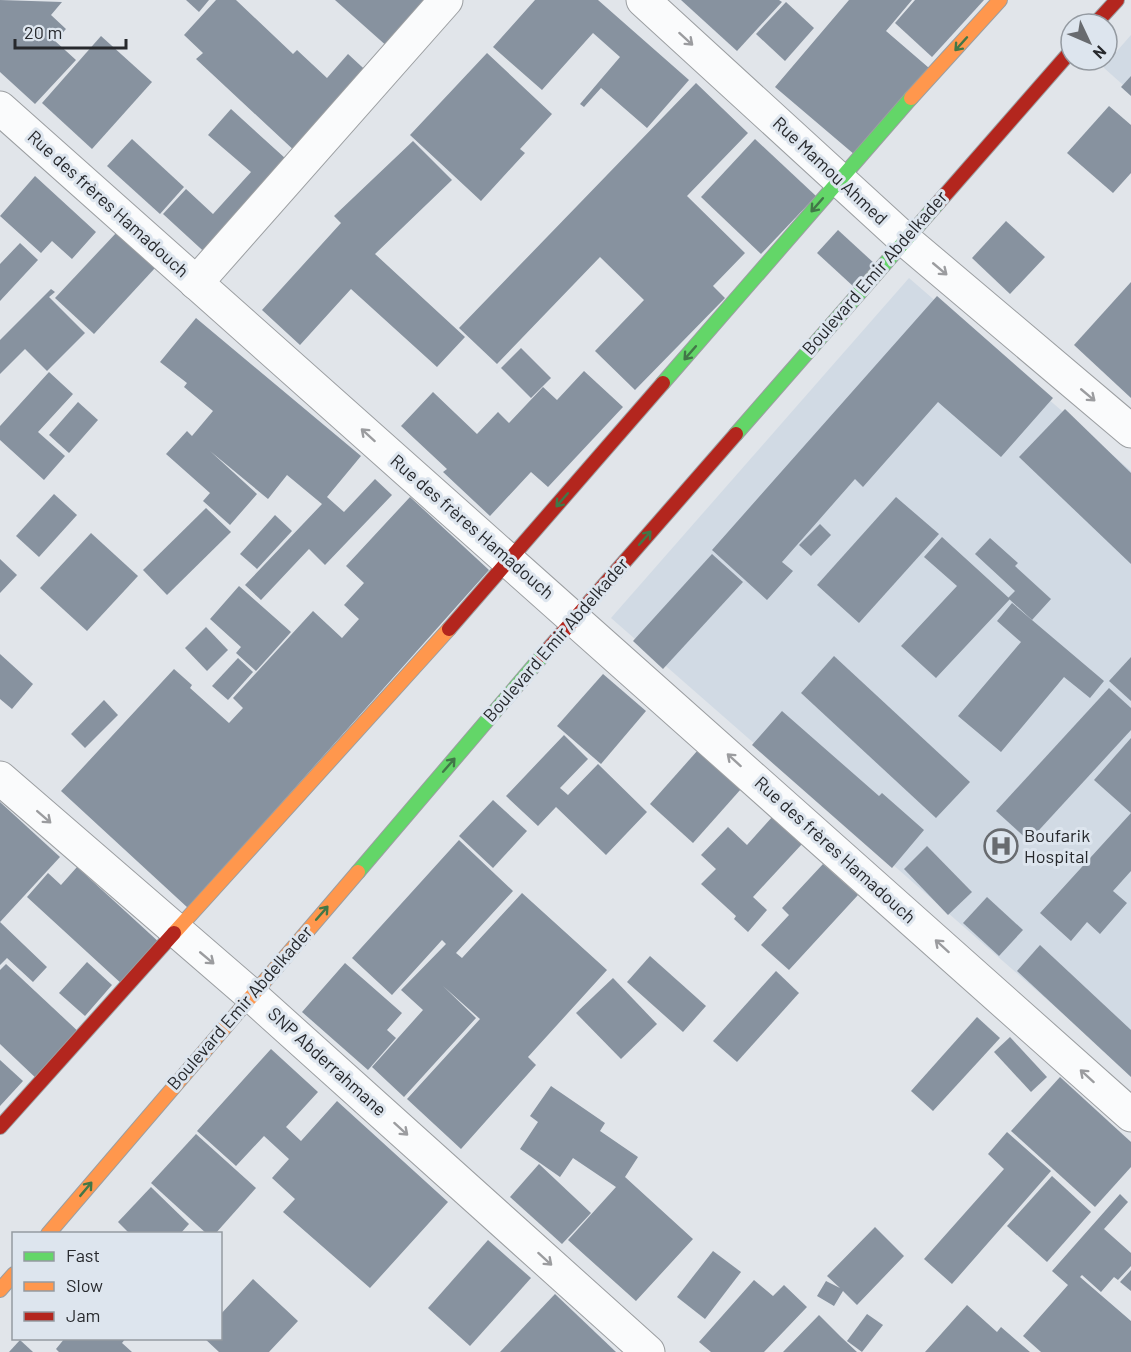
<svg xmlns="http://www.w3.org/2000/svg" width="1131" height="1352" font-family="Barlow,sans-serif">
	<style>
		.built { fill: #d1dae4 }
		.building { fill: #87929f }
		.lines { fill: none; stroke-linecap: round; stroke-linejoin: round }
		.street-casing { stroke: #9b9ea1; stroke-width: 35 }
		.fast-casing { stroke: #9b9ea1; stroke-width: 16 }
		.slow-casing { stroke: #9b9ea1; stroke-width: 16 }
		.jam-casing { stroke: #9b9ea1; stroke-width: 16 }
		.street { stroke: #fafbfc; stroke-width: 33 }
		.fast { stroke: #63d668; stroke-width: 14 }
		.slow { stroke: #ff974d; stroke-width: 14 }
		.jam { stroke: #b3261e; stroke-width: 14 }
		.oneway { stroke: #9b9c9f }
		.oneway2 { stroke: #427748 }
		.labels { text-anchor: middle; stroke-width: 6; stroke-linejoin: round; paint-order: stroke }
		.street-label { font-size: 18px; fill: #27292d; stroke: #dde5ee }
		.poi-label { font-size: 18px; fill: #27292d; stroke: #dde5ee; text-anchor: start }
	</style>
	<rect width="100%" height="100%" fill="#e1e5ea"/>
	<g class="built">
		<path d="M 1131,35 L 1131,92 L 1103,67 Z"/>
		<path d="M 909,278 L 1131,471 L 1131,1073 L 611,618 Z"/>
	</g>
	<g class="building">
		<path d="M 0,0 L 62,2 L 51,15 L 66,29 L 55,41 L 76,60 L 35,104 L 0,72 Z"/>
		<path d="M 186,0 L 209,0 L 199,12 Z"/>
		<path d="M 216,0 L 236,0 L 293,54 L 297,50 L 327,78 L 348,54 L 387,90 L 313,168 L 196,59 L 203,53 L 184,35 Z"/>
		<path d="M 335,0 L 433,0 L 389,48 Z"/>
		<path d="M 535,0 L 598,0 L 689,80 L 647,128 L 601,88 L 584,107 L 580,104 L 620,57 L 593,33 L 542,90 L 493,47 Z"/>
		<path d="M 681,0 L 779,0 L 782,2 L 737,51 Z"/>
		<path d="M 849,0 L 912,0 L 886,31 L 929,68 L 855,155 L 775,87 Z"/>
		<path d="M 915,0 L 984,0 L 932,57 L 895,23 Z"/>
		<path d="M 786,2 L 814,28 L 785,61 L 756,34 Z"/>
		<path d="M 101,36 L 152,82 L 92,149 L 42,103 Z"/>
		<path d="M 487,53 L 552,114 L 520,149 L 525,153 L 481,201 L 410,135 Z"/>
		<path d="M 1131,76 L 1131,96 L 1121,87 Z"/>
		<path d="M 696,83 L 748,133 L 687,196 L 745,253 L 713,286 L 725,298 L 635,390 L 595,351 L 644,300 L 600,257 L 497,364 L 459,328 Z"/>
		<path d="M 1109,106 L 1131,125 L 1131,173 L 1113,193 L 1067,153 Z"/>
		<path d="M 231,109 L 307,178 L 224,270 L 163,214 L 186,189 L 213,214 L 251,172 L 208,135 Z"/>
		<path d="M 132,139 L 184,187 L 160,214 L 107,166 Z"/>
		<path d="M 755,139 L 816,196 L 761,254 L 701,197 Z"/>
		<path d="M 413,141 L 452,180 L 375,254 L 465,337 L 437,367 L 351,289 L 300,345 L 262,310 L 341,223 L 334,216 Z"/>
		<path d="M 35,176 L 96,232 L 72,259 L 52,241 L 41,253 L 0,216 Z"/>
		<path d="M 1006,221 L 1045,257 L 1010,294 L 972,258 Z"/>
		<path d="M 838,230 L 875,264 L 854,287 L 817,253 Z"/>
		<path d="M 117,232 L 155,268 L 94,334 L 55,298 Z"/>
		<path d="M 20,243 L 38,260 L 0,301 L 0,264 Z"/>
		<path d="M 1131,282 L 1131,398 L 1074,345 Z"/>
		<path d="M 51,289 L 55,292 L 49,297 L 85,333 L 47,371 L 25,349 L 0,374 L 0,340 Z"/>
		<path d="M 937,296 L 1053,398 L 1001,457 L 938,402 L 863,487 L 855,479 L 782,562 L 793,571 L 767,600 L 712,550 Z"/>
		<path d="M 196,318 L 361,456 L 327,497 L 344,512 L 375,479 L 392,495 L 325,565 L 309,549 L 261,600 L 245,585 L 322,504 L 287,475 L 268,499 L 210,451 L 257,494 L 230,525 L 203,501 L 210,493 L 166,454 L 187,431 L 192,436 L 213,411 L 184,387 L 187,383 L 160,362 Z"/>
		<path d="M 521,348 L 551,378 L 531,398 L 501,368 Z"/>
		<path d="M 584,371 L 623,407 L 548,487 L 531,472 L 490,516 L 443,472 L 447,469 L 401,426 L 433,392 L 477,434 L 498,412 L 509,423 L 543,387 L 557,400 Z"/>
		<path d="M 49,372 L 73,394 L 38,432 L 65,456 L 44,480 L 0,440 L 0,426 Z"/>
		<path d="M 78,402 L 98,420 L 69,453 L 49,435 Z"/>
		<path d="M 1065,409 L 1131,473 L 1131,564 L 1019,457 Z"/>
		<path d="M 54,494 L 77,515 L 39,557 L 16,536 Z"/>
		<path d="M 410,497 L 489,570 L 188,908 L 61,791 L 174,669 L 192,685 L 190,688 L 229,723 L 243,708 L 233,698 L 313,611 L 342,638 L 359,619 L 344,605 L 364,583 L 346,566 Z"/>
		<path d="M 896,497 L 939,534 L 859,623 L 817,585 Z"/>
		<path d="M 206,508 L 231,532 L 167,595 L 143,570 Z"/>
		<path d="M 275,515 L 292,531 L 257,569 L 240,554 Z"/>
		<path d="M 820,524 L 831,535 L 811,556 L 799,545 Z"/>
		<path d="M 91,533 L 138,576 L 87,631 L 40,588 Z"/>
		<path d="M 942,537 L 1010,599 L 936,678 L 901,646 L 957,586 L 924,557 Z"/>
		<path d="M 990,538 L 1018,563 L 1015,566 L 1051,599 L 1032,620 L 1008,598 L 1015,591 L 975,554 Z"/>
		<path d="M 712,554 L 743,582 L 663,669 L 633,641 Z"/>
		<path d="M 0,559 L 17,575 L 0,593 Z"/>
		<path d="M 239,586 L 291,632 L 256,671 L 236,653 L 241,647 L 210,619 Z"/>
		<path d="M 1012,603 L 1104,681 L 1090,698 L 1064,677 L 1001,752 L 958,716 L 1021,642 L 997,621 Z"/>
		<path d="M 206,627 L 228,650 L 207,671 L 185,648 Z"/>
		<path d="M 0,654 L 33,684 L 12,709 L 0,699 Z"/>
		<path d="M 834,656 L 970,782 L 936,818 L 801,693 Z"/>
		<path d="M 1131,657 L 1131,701 L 1109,681 Z"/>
		<path d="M 238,658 L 253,672 L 228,700 L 212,686 Z"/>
		<path d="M 603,674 L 646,711 L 601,764 L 557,726 Z"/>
		<path d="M 1109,688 L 1131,708 L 1131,730 L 1029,841 L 996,811 Z"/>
		<path d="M 104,700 L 118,715 L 85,748 L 71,734 Z"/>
		<path d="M 782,711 L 879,796 L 882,793 L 924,830 L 892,868 L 752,745 Z"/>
		<path d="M 564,735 L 588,759 L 560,788 L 568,795 L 598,764 L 647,812 L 606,855 L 556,807 L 538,826 L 506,796 Z"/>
		<path d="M 1131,738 L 1131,813 L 1094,780 Z"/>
		<path d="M 698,750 L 741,789 L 693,843 L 650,804 Z"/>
		<path d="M 493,800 L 527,831 L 493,868 L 459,836 Z"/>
		<path d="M 0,802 L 60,857 L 0,922 Z"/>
		<path d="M 1131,813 L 1131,871 L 1113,891 L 1127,903 L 1100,934 L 1087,922 L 1071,941 L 1040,913 Z"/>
		<path d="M 773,816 L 802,844 L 753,897 L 767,910 L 748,932 L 734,919 L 736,916 L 701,884 L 716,869 L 701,855 L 728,827 L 747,845 Z"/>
		<path d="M 459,840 L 513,891 L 456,953 L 462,958 L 522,893 L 607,970 L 528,1057 L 536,1065 L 461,1149 L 407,1099 L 480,1019 L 443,986 L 476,1018 L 404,1097 L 372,1067 L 423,1010 L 401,990 L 446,944 L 442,940 L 392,995 L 352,958 Z"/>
		<path d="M 927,846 L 972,892 L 948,915 L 904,869 Z"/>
		<path d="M 823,864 L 858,895 L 789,970 L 761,945 L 789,915 L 782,908 Z"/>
		<path d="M 77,867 L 161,944 L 123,985 L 27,897 L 48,873 L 61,885 Z"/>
		<path d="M 987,897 L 1023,930 L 999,956 L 963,923 Z"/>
		<path d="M 0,922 L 47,967 L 33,982 L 7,958 L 0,965 Z"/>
		<path d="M 1040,945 L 1131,1030 L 1131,1077 L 1017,971 Z"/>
		<path d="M 650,956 L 706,1006 L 683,1032 L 627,982 Z"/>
		<path d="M 87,962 L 112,985 L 85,1016 L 59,993 Z"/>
		<path d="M 345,963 L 402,1013 L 387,1030 L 396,1038 L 368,1070 L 302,1012 Z"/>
		<path d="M 6,964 L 82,1035 L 39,1081 L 0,1044 L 0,970 Z"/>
		<path d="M 776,971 L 799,993 L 737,1062 L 713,1041 Z"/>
		<path d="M 613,978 L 657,1024 L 621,1059 L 576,1013 Z"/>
		<path d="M 977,1017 L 1000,1038 L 933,1111 L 911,1091 Z"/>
		<path d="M 1010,1037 L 1047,1077 L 1031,1092 L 994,1052 Z"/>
		<path d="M 271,1049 L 318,1092 L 286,1127 L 301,1141 L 337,1101 L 448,1202 L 370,1288 L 283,1212 L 295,1199 L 272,1178 L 289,1159 L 264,1136 L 236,1166 L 197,1131 Z"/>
		<path d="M 0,1060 L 23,1081 L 0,1106 Z"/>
		<path d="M 1060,1077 L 1131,1142 L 1131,1167 L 1095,1207 L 1011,1131 Z"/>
		<path d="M 551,1086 L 605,1123 L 600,1131 L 638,1157 L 625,1177 L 693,1239 L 636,1301 L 568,1240 L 616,1187 L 573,1158 L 560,1177 L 520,1149 L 538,1122 L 530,1116 Z"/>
		<path d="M 1007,1132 L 1051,1171 L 952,1284 L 924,1259 L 1004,1169 L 988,1154 Z"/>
		<path d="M 196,1134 L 256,1188 L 215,1234 L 207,1234 L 151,1183 Z"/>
		<path d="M 539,1164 L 591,1213 L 562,1244 L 510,1197 Z"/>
		<path d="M 1052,1176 L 1091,1212 L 1047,1262 L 1007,1226 Z"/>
		<path d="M 151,1187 L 189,1224 L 180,1234 L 130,1234 L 118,1222 Z"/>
		<path d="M 1120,1194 L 1128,1202 L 1104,1229 L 1131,1253 L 1131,1266 L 1118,1280 L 1114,1277 L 1101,1292 L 1082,1275 L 1080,1277 L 1131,1321 L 1131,1352 L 1041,1352 L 1023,1336 L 1068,1285 L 1052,1271 Z"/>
		<path d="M 875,1227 L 904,1256 L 857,1305 L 843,1291 L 834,1306 L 817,1296 L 826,1281 L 840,1288 L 827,1276 Z"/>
		<path d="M 488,1240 L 531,1278 L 470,1346 L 428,1308 Z"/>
		<path d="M 713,1251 L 741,1272 L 705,1319 L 677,1297 Z"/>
		<path d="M 1131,1270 L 1131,1291 L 1120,1282 Z"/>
		<path d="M 253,1279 L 298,1321 L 269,1352 L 219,1352 L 204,1338 L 220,1338 L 220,1315 Z"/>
		<path d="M 754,1280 L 773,1296 L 784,1285 L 807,1307 L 764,1352 L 711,1352 L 699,1342 Z"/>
		<path d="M 555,1294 L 616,1352 L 500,1352 Z"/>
		<path d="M 967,1305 L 997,1332 L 1001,1327 L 1030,1352 L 925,1352 Z"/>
		<path d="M 867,1314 L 883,1325 L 862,1352 L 847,1341 Z"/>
		<path d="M 819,1315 L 841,1337 L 857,1352 L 783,1352 Z"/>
		<path d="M 65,1338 L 126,1338 L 122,1343 L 132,1352 L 59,1352 L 56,1349 Z"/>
		<path d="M 20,1340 L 33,1352 L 9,1352 Z"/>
	</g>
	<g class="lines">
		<defs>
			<g id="street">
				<path d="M 643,0 L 904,239 L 1131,431"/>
				<path d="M 0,108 L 1131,1115"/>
				<path d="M 196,283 L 446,0"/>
				<path d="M 0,778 L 251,995 L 648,1352"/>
			</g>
			<g id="fast">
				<path d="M 663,383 L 911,98"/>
				<path d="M 736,434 L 938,203"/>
				<path d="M 358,872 L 543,655"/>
			</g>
			<g id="slow">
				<path d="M 911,98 L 1000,0"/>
				<path d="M 174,933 L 449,629"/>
				<path d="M 48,1234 L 358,872"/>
				<path d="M 0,1290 L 14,1274"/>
			</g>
			<g id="jam">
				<path d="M 1095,24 L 1117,0"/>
				<path d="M 938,203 L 1071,51"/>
				<path d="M 449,629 L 663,383"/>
				<path d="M 543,655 L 736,434"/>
				<path d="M 0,1127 L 174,933"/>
			</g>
		</defs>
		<use href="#street" class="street-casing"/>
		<use href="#fast" class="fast-casing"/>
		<use href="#slow" class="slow-casing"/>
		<use href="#jam" class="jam-casing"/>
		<use href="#street" class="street"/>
		<use href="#fast" class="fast"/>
		<use href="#slow" class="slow"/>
		<use href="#jam" class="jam"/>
	</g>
	<defs><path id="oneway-shaft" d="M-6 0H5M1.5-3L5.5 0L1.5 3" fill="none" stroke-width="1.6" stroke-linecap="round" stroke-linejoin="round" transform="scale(1.5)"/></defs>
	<g class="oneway">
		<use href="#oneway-shaft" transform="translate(686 39) rotate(42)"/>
		<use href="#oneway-shaft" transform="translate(940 269) rotate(40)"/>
		<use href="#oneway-shaft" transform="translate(1088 395) rotate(40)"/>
		<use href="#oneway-shaft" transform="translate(368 435) rotate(-138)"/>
		<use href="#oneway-shaft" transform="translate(734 760) rotate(-138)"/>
		<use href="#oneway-shaft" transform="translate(44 817) rotate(41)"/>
		<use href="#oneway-shaft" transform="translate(942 946) rotate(-138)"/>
		<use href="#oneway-shaft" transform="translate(207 958) rotate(40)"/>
		<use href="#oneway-shaft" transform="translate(1087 1076) rotate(-138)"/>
		<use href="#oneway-shaft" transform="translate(401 1129) rotate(42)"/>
		<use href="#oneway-shaft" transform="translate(545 1259) rotate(42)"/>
	</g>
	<g class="oneway2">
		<use href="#oneway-shaft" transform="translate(961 44) rotate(132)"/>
		<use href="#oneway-shaft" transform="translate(817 205) rotate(131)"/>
		<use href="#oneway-shaft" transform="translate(690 353) rotate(131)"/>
		<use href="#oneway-shaft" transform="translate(562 500) rotate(131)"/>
		<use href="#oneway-shaft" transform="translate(645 538) rotate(-49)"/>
		<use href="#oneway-shaft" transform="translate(449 765) rotate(-49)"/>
		<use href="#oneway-shaft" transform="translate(322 913) rotate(-49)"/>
		<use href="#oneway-shaft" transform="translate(86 1189) rotate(-50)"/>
	</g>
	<defs>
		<symbol id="hospital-ring" viewBox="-11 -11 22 22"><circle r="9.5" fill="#dde5ee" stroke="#686b6f" stroke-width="1.5"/><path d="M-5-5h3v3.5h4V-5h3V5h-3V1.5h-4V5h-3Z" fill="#686b6f"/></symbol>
	</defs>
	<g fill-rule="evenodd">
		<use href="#hospital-ring" x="982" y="827" width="38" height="38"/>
	</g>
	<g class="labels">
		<g class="street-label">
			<text transform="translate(830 171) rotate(43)" y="6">Rue Mamou Ahmed</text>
			<text transform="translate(108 204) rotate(42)" y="6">Rue des frères Hamadouch</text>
			<text transform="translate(875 273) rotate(-49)" y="6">Boulevard Emir Abdelkader</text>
			<text transform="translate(472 527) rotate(41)" y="6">Rue des frères Hamadouch</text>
			<text transform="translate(556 640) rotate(-49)" y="6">Boulevard Emir Abdelkader</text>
			<text transform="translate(835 850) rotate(42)" y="6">Rue des frères Hamadouch</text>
			<text transform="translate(240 1008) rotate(-49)" y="6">Boulevard Emir Abdelkader</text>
			<text transform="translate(327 1062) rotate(42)" y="6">SNP Abderrahmane</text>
		</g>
		<g class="poi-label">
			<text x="1024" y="842">Boufarik<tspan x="1024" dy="21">Hospital</tspan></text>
		</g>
	</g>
	<rect x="12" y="1232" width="210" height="108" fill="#dde5ee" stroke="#949aa1" stroke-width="1.5"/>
	<rect x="24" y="1252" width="30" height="9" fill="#63d668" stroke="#949aa1" stroke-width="1.5"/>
	<text x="66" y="1262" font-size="18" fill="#27292d">Fast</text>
	<rect x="24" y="1282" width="30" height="9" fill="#ff974d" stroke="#949aa1" stroke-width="1.5"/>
	<text x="66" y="1292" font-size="18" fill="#27292d">Slow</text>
	<rect x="24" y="1312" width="30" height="9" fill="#b3261e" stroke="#949aa1" stroke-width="1.5"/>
	<text x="66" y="1322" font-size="18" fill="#27292d">Jam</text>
	<g transform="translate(1089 42) rotate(134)"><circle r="28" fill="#dde5ee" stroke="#949aa1" stroke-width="1.5"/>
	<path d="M0-4.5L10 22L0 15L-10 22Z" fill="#686b6f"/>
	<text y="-9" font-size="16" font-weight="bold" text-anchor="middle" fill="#27292d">N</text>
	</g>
	<path d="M15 39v9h111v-9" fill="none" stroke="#27292d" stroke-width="3"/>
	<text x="24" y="39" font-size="18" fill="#27292d" stroke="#dde5ee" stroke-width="4.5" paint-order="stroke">20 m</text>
</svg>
